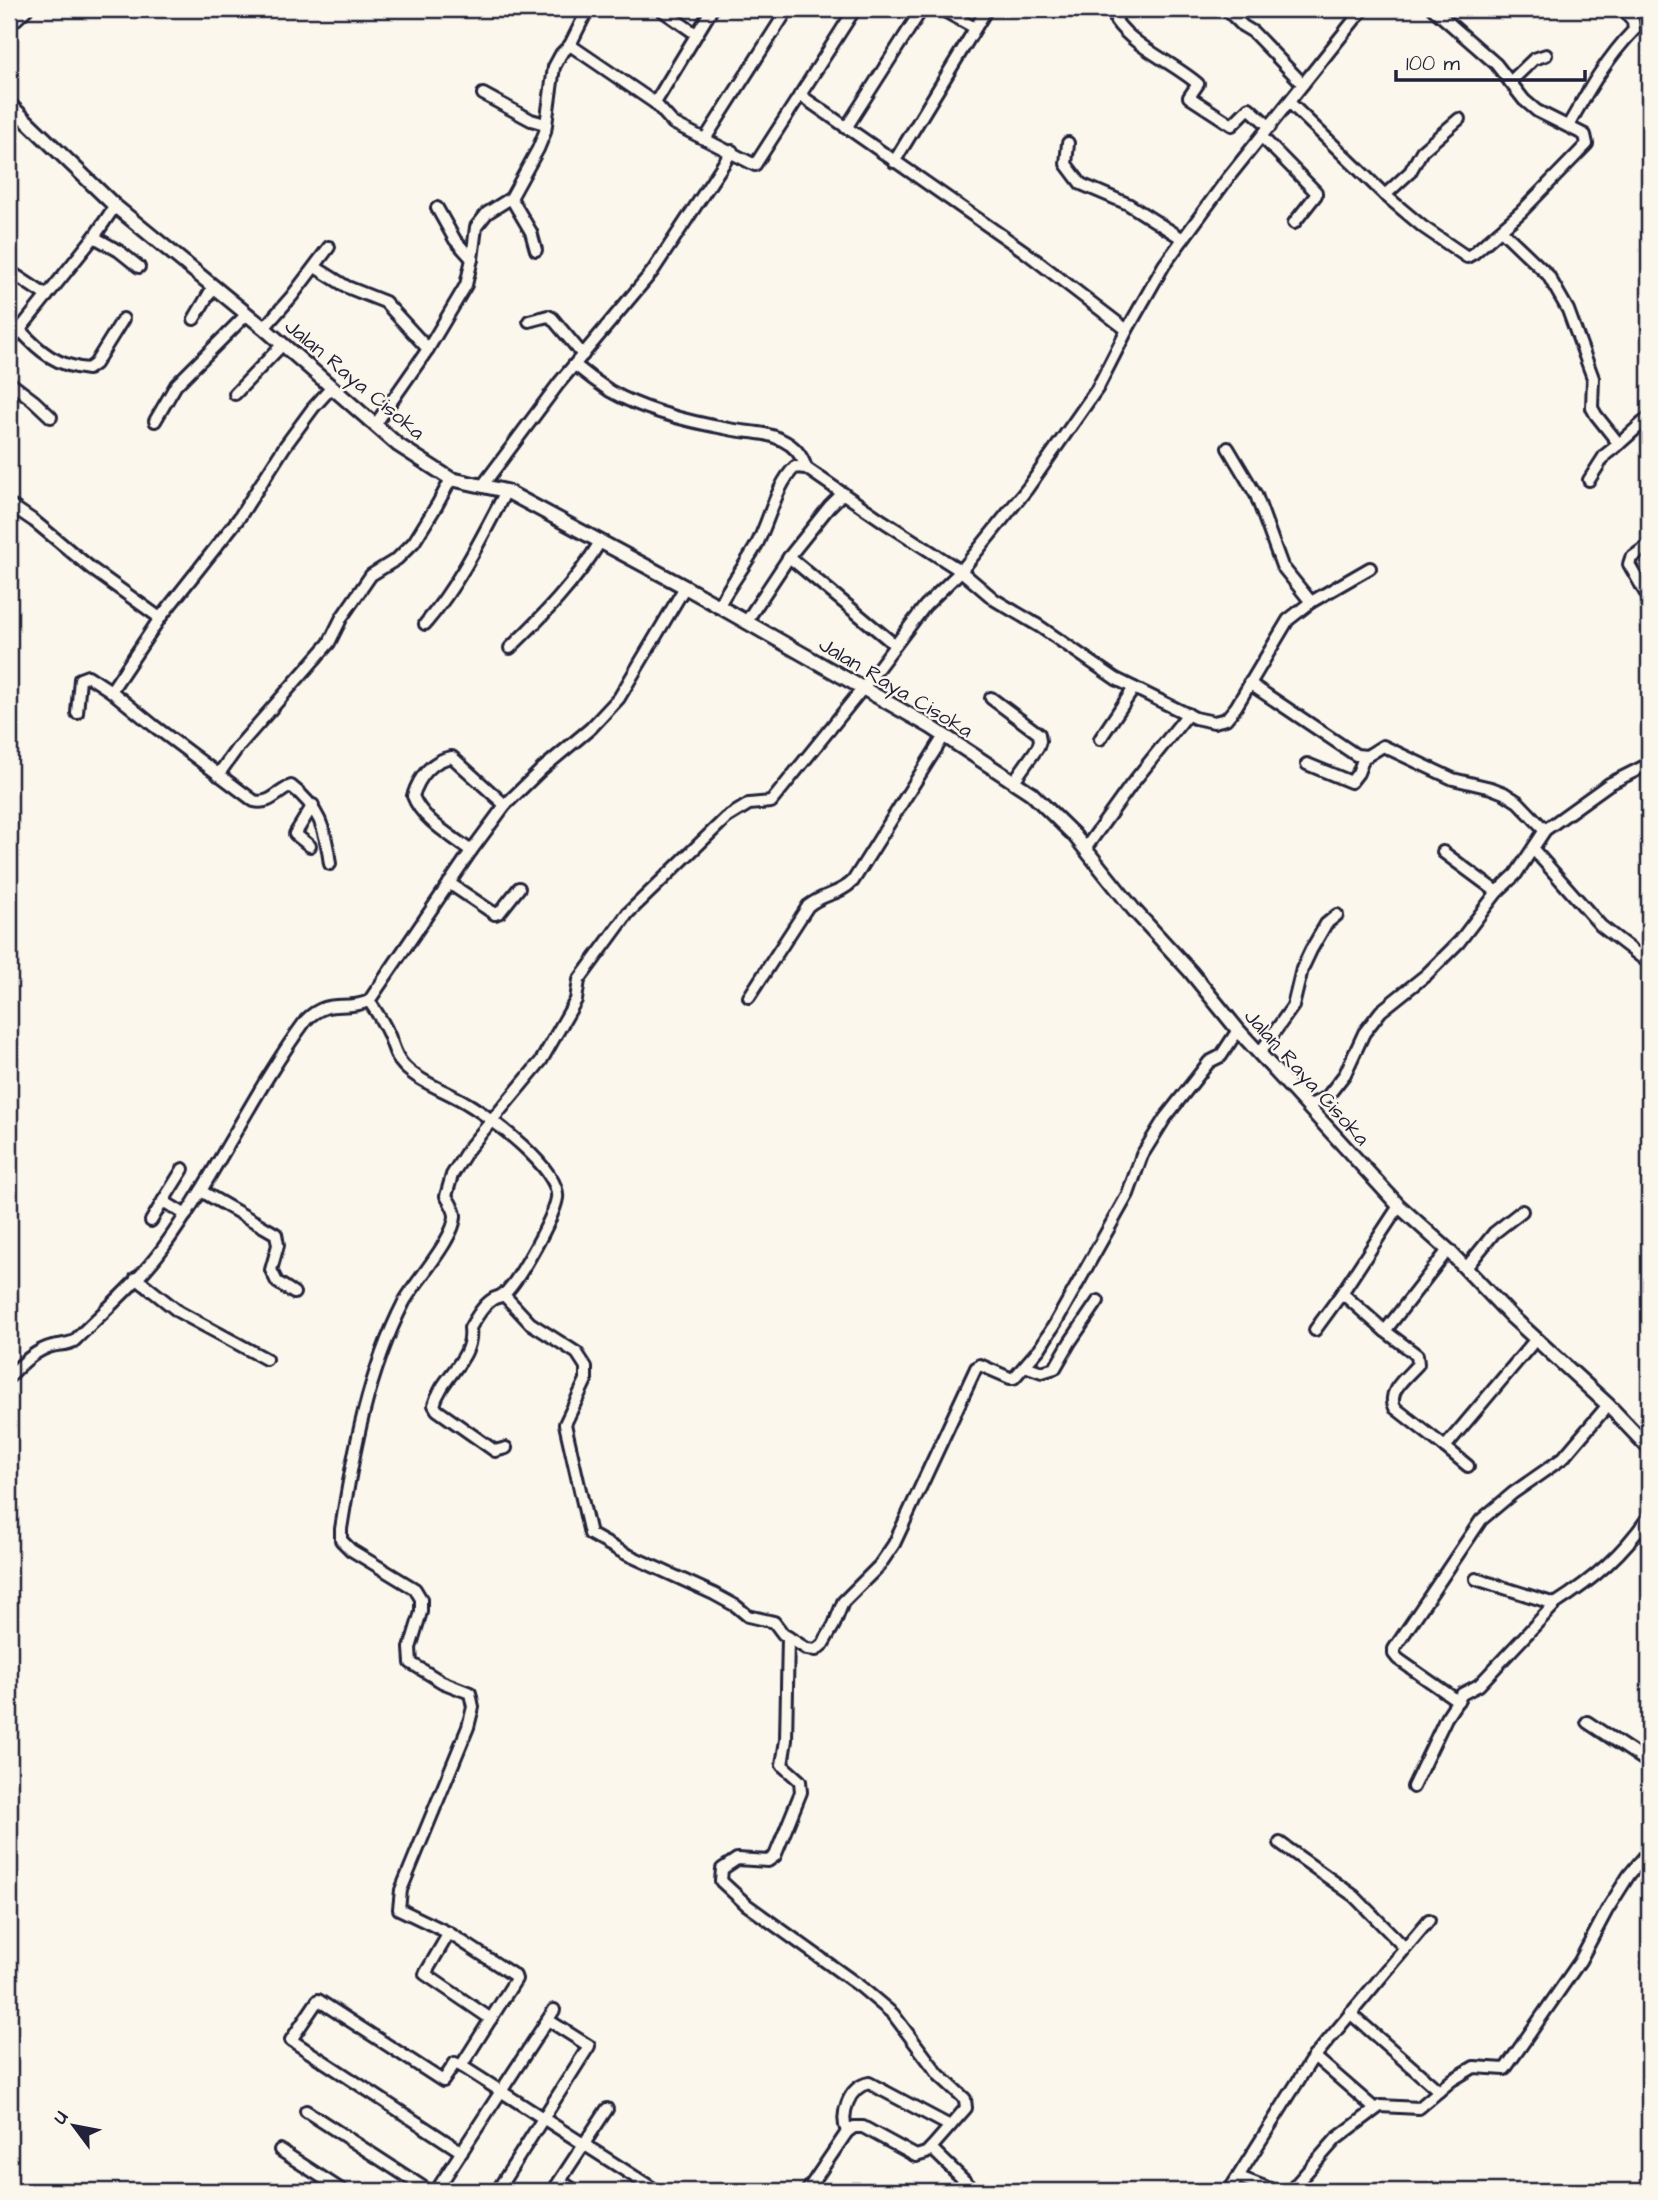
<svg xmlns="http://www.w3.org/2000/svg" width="1658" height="2200" font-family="'Architects Daughter',sans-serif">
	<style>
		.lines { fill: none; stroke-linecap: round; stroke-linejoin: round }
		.minor-casing { stroke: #22223b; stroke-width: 16 }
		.tertiary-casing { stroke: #22223b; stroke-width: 18 }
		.minor { stroke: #fbf7ec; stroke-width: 10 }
		.tertiary { stroke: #fbf7ec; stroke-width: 12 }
		.labels { text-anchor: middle; stroke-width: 5; stroke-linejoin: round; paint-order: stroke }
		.street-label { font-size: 21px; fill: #22223b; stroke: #fbf7ec }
	</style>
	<rect width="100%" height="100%" fill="#fbf7ec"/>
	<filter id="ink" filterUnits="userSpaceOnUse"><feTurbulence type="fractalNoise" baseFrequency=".0143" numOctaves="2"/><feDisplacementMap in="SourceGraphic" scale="14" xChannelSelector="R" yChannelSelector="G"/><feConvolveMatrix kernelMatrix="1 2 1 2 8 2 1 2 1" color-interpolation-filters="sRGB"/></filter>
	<g filter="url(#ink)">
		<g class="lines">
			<defs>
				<g id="minor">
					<path d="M 660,9 L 696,34"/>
					<path d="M 941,9 L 975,28"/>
					<path d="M 1120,9 L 1116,21 C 1134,47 1174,63 1198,84 L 1189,97 L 1232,125 L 1249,108 L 1270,127"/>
					<path d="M 1226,9 L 1243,26 L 1253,32 L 1303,84"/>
					<path d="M 1433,9 L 1496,64 L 1524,100 L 1537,111 L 1585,135 L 1587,144 L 1521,212 L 1474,253 L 1467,257 L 1423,227 L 1385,195 L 1410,172 L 1422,151 L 1459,119"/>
					<path d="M 9,26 L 27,9"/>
					<path d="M 570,45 L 655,103 L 673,123 L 755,165 L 800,95"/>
					<path d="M 1510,82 L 1534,59 L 1546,55"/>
					<path d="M 483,94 L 531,120 L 545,124"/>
					<path d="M 1289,102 L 1385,195"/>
					<path d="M 655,103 L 712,9"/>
					<path d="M 1568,126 C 1588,91 1606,59 1634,30 L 1633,21 L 1623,9"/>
					<path d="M 846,128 L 922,9"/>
					<path d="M 1262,137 L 1316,192 L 1316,195 L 1294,223"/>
					<path d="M 705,139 L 788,9"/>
					<path d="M 1068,143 L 1066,164 L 1081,184 L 1128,204 L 1183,239"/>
					<path d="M 894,162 L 987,9"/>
					<path d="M 511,198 L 531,232 L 536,250"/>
					<path d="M 437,208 L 455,240 L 472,259"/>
					<path d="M 1501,230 L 1548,275 L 1568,310 L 1593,378 L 1592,408 L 1596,415 L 1619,444 L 1605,455 L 1589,480"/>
					<path d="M 94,237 L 119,251 L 139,267"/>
					<path d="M 315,267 L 347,287 L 385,302 L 428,349"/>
					<path d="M 9,271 L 47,296"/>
					<path d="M 194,319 L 213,287"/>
					<path d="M 529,321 L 548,316 L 552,318 L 583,355"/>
					<path d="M 264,328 L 292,296 L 329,247"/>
					<path d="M 20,330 C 40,352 57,366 88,369 L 95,364 L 123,319"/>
					<path d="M 1127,330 L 1164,265 L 1228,178 L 1363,9"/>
					<path d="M 9,343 L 94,237 L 115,206"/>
					<path d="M 575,365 C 586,374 598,383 610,391 C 645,411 690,422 729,429 C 747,433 765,431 782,440 C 795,446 802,455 806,468"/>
					<path d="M 9,382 L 34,401 L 51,417"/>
					<path d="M 235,394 L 282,345"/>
					<path d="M 155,421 L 176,385 L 246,315"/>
					<path d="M 375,425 L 428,349 L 466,285 L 472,259 L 476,227 L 487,213 L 511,198 L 538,149 L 545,132 L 554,67 L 561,54 L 570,45 L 588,9"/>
					<path d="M 1619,444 L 1649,417"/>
					<path d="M 1228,448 L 1256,495 L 1282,566 L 1311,602"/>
					<path d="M 483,485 L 559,383 L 652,272 L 732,151"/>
					<path d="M 9,504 L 34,521 L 92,569 L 160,618"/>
					<path d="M 1649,545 L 1631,558 L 1629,564 L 1649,599"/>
					<path d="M 789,557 L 895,645"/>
					<path d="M 718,607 C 729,586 744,567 756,546 C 769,522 776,485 795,467 L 806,468 L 883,521 L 961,571 L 995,600 L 1039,626 L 1116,679 L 1195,718 L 1214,722 L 1226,719 L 1236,707 L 1288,620 L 1311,602 L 1370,568"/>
					<path d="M 746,622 L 789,557 L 829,507 L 843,493"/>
					<path d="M 425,624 C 459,584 482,537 506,491"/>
					<path d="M 510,648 C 544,615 575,583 600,542"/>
					<path d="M 1249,683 L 1356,755 L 1367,756 L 1383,746 L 1453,779 L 1491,788 L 1504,793 L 1518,802 L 1545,830"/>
					<path d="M 111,691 L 160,618 L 239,518 L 285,446 L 313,408 L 332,387"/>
					<path d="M 991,698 L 1039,734 L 1040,741 L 1038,747 L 1014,781"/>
					<path d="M 77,713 L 80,679 L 88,676 L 111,691 L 154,726 L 254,801 C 270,805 277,792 291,786 C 319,807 326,830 330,864"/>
					<path d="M 1100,739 L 1134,688"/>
					<path d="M 1307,764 L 1351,782 L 1358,773 L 1364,757"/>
					<path d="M 218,775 L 238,747 L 329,643 L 342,617 L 371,575 L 397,559 L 414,542 L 437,505 L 451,479"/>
					<path d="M 310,846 L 295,834 L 313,805"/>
					<path d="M 1085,849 L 1131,785 L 1188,714"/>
					<path d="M 1533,849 L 1601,926 L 1649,963"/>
					<path d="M 471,851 C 452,836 422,820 413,796 C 419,777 432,760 452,757 L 505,805"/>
					<path d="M 1443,852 L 1497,892"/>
					<path d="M 449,883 L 495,914 L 500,912 L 519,888"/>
					<path d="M 749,997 L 808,906 C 824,893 839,895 853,881 L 944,736"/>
					<path d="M 369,1001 C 376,1011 383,1022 388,1033 C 393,1044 395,1057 404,1066 C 419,1082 449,1092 468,1104 C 490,1117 561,1170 557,1198 C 554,1217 518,1283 503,1295 C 500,1297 496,1297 493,1299 C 483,1305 476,1318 470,1328 C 474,1360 442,1375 434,1405 L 437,1410 L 495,1451 L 506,1448"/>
					<path d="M 1259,1054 L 1293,1006 L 1302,969 L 1311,950 L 1326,924 L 1337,915"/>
					<path d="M 1308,1106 L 1327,1097 L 1345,1074 L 1364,1033 L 1381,1011 L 1426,975 L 1459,942 L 1497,892 L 1516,874 L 1545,830 L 1609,784 L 1649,764"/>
					<path d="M 201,1191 L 276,1234 L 278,1245 L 271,1270 L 277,1282 L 294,1293"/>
					<path d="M 163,1201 L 183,1169"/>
					<path d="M 151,1221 L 163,1201 L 186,1215"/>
					<path d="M 1466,1268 L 1494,1233 L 1522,1211"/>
					<path d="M 136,1278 L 179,1312 L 266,1359"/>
					<path d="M 1342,1293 L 1385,1331 L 1417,1355 L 1418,1364 C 1407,1377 1386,1391 1395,1408 L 1445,1447"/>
					<path d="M 503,1294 L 530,1323 L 577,1353 L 586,1367 L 586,1380 L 565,1424 L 590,1534 L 624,1553 L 714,1594 L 736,1606 L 748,1616 L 774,1622 L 783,1634 L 807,1649 L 816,1650 L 823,1644 L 834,1625 L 843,1602 L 879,1566 L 894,1544 L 976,1368 L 980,1365 L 1010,1378 L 1014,1378 L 1040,1348 L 1056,1322 L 1128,1194 L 1142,1155 L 1165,1118 L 1209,1062 L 1221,1056 L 1238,1030"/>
					<path d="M 1315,1330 L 1342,1293 L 1399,1206"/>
					<path d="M 1385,1331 L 1448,1250"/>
					<path d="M 1025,1366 L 1042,1372 L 1055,1368 L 1070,1342 L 1098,1301"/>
					<path d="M 9,1377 C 20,1365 35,1350 52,1346 C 60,1344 66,1345 74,1341 C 104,1311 138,1282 163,1248 C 216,1175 253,1092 306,1020 C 329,997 343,1012 369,1001 L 471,851 L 505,805 L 542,769 L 591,728 L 619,698 L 685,587"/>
					<path d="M 1468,1466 L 1445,1447 L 1536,1339"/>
					<path d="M 1476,1579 L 1555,1604 C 1594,1579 1623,1554 1649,1516"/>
					<path d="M 788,1637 L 786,1740 L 782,1765 L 800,1781 L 801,1792 L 775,1856 L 768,1861 L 737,1859 L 722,1869 L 721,1881 L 747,1905 L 861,1987 L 893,2014 L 939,2075 L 965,2099 L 966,2108 L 931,2148 L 975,2191"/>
					<path d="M 1458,1701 L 1398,1659 L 1394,1654 L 1394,1649 L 1481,1520 L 1513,1493 L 1563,1458 L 1608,1405"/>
					<path d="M 1587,1722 L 1649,1763"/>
					<path d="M 1413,1787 L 1446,1718 L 1462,1694 L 1479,1685 L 1555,1604"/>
					<path d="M 1280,1843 L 1354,1896 L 1404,1947"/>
					<path d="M 449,1933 L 425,1974 L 491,2019"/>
					<path d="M 1350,2013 L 1439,2091"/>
					<path d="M 1314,2056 L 1375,2109"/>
					<path d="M 306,2111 L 429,2191"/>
					<path d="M 847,2132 C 840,2115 848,2087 869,2083 L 950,2126"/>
					<path d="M 280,2150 L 343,2191"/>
					<path d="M 462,2152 L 291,2040 L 318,2000 L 443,2081 L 455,2063 L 463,2067"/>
					<path d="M 1239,2177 L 1275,2191"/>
					<path d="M 560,2181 L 576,2191"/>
					<path d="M 436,2191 L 554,2010"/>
					<path d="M 497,2191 L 589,2046 L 548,2020"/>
					<path d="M 553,2191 L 607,2109"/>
					<path d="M 657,2191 L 463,2067 L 463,2063 L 516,1979 L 515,1976 L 449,1933 L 399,1909 L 401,1890 L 468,1727 L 473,1707 L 470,1693 L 442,1682 L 411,1663 L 410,1648 L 421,1612 L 421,1599 L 415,1589 L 351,1550 L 341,1540 L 341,1529 C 353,1453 368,1372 404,1302 C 415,1282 456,1237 455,1215 C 454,1208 449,1201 446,1196 L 452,1175 L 469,1148 L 541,1061 L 576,1000 L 579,980 L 628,913 L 726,818 L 749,804 L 771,802 L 863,688 L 925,606 L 961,571 L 1027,489 L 1097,389 L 1127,330 L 1024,251 L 800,95 L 855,9"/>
					<path d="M 807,2191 L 847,2132 L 854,2127 L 863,2127 L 916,2156 L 926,2153 L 931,2148"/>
					<path d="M 1229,2191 L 1310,2062 L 1429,1920"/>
					<path d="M 1286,2191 L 1292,2189 L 1336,2139 L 1380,2106 L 1419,2108 L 1452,2080 L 1474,2067 L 1505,2069 L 1580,1961 L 1607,1910 L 1629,1875 L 1649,1851"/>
				</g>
				<path id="tertiary" d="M 9,104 L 115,206 L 264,328 L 398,445 L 451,479 L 506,491 L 685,587 L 931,727 L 1031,793 L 1074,835 L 1134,910 L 1190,971 L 1238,1030 L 1399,1206 L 1448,1250 L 1511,1316 L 1608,1405 L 1649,1448"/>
			</defs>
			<use href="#minor" class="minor-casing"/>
			<use href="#tertiary" class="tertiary-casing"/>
			<use href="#minor" class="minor"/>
			<use href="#tertiary" class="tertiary"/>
		</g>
	</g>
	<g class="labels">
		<g class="street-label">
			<text transform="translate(355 379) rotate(40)" y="7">Jalan Raya Cisoka</text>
			<text transform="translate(896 687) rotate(31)" y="7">Jalan Raya Cisoka</text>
			<text transform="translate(1307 1077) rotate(48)" y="7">Jalan Raya Cisoka</text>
		</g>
	</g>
	<rect width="1658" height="2200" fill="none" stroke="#fbf7ec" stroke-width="35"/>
	<rect x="18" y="18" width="1623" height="2165" fill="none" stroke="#22223b" stroke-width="2.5" filter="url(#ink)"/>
	<g transform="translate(74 2126) rotate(302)" stroke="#fbf7ec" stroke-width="5" paint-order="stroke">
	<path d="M0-5L12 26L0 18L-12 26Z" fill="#22223b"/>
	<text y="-10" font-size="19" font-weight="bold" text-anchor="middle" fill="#22223b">U</text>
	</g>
	<path d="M1396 70v10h189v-10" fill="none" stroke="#22223b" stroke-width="3.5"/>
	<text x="1406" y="70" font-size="21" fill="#22223b" stroke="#fbf7ec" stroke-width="5" paint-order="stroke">100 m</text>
</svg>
